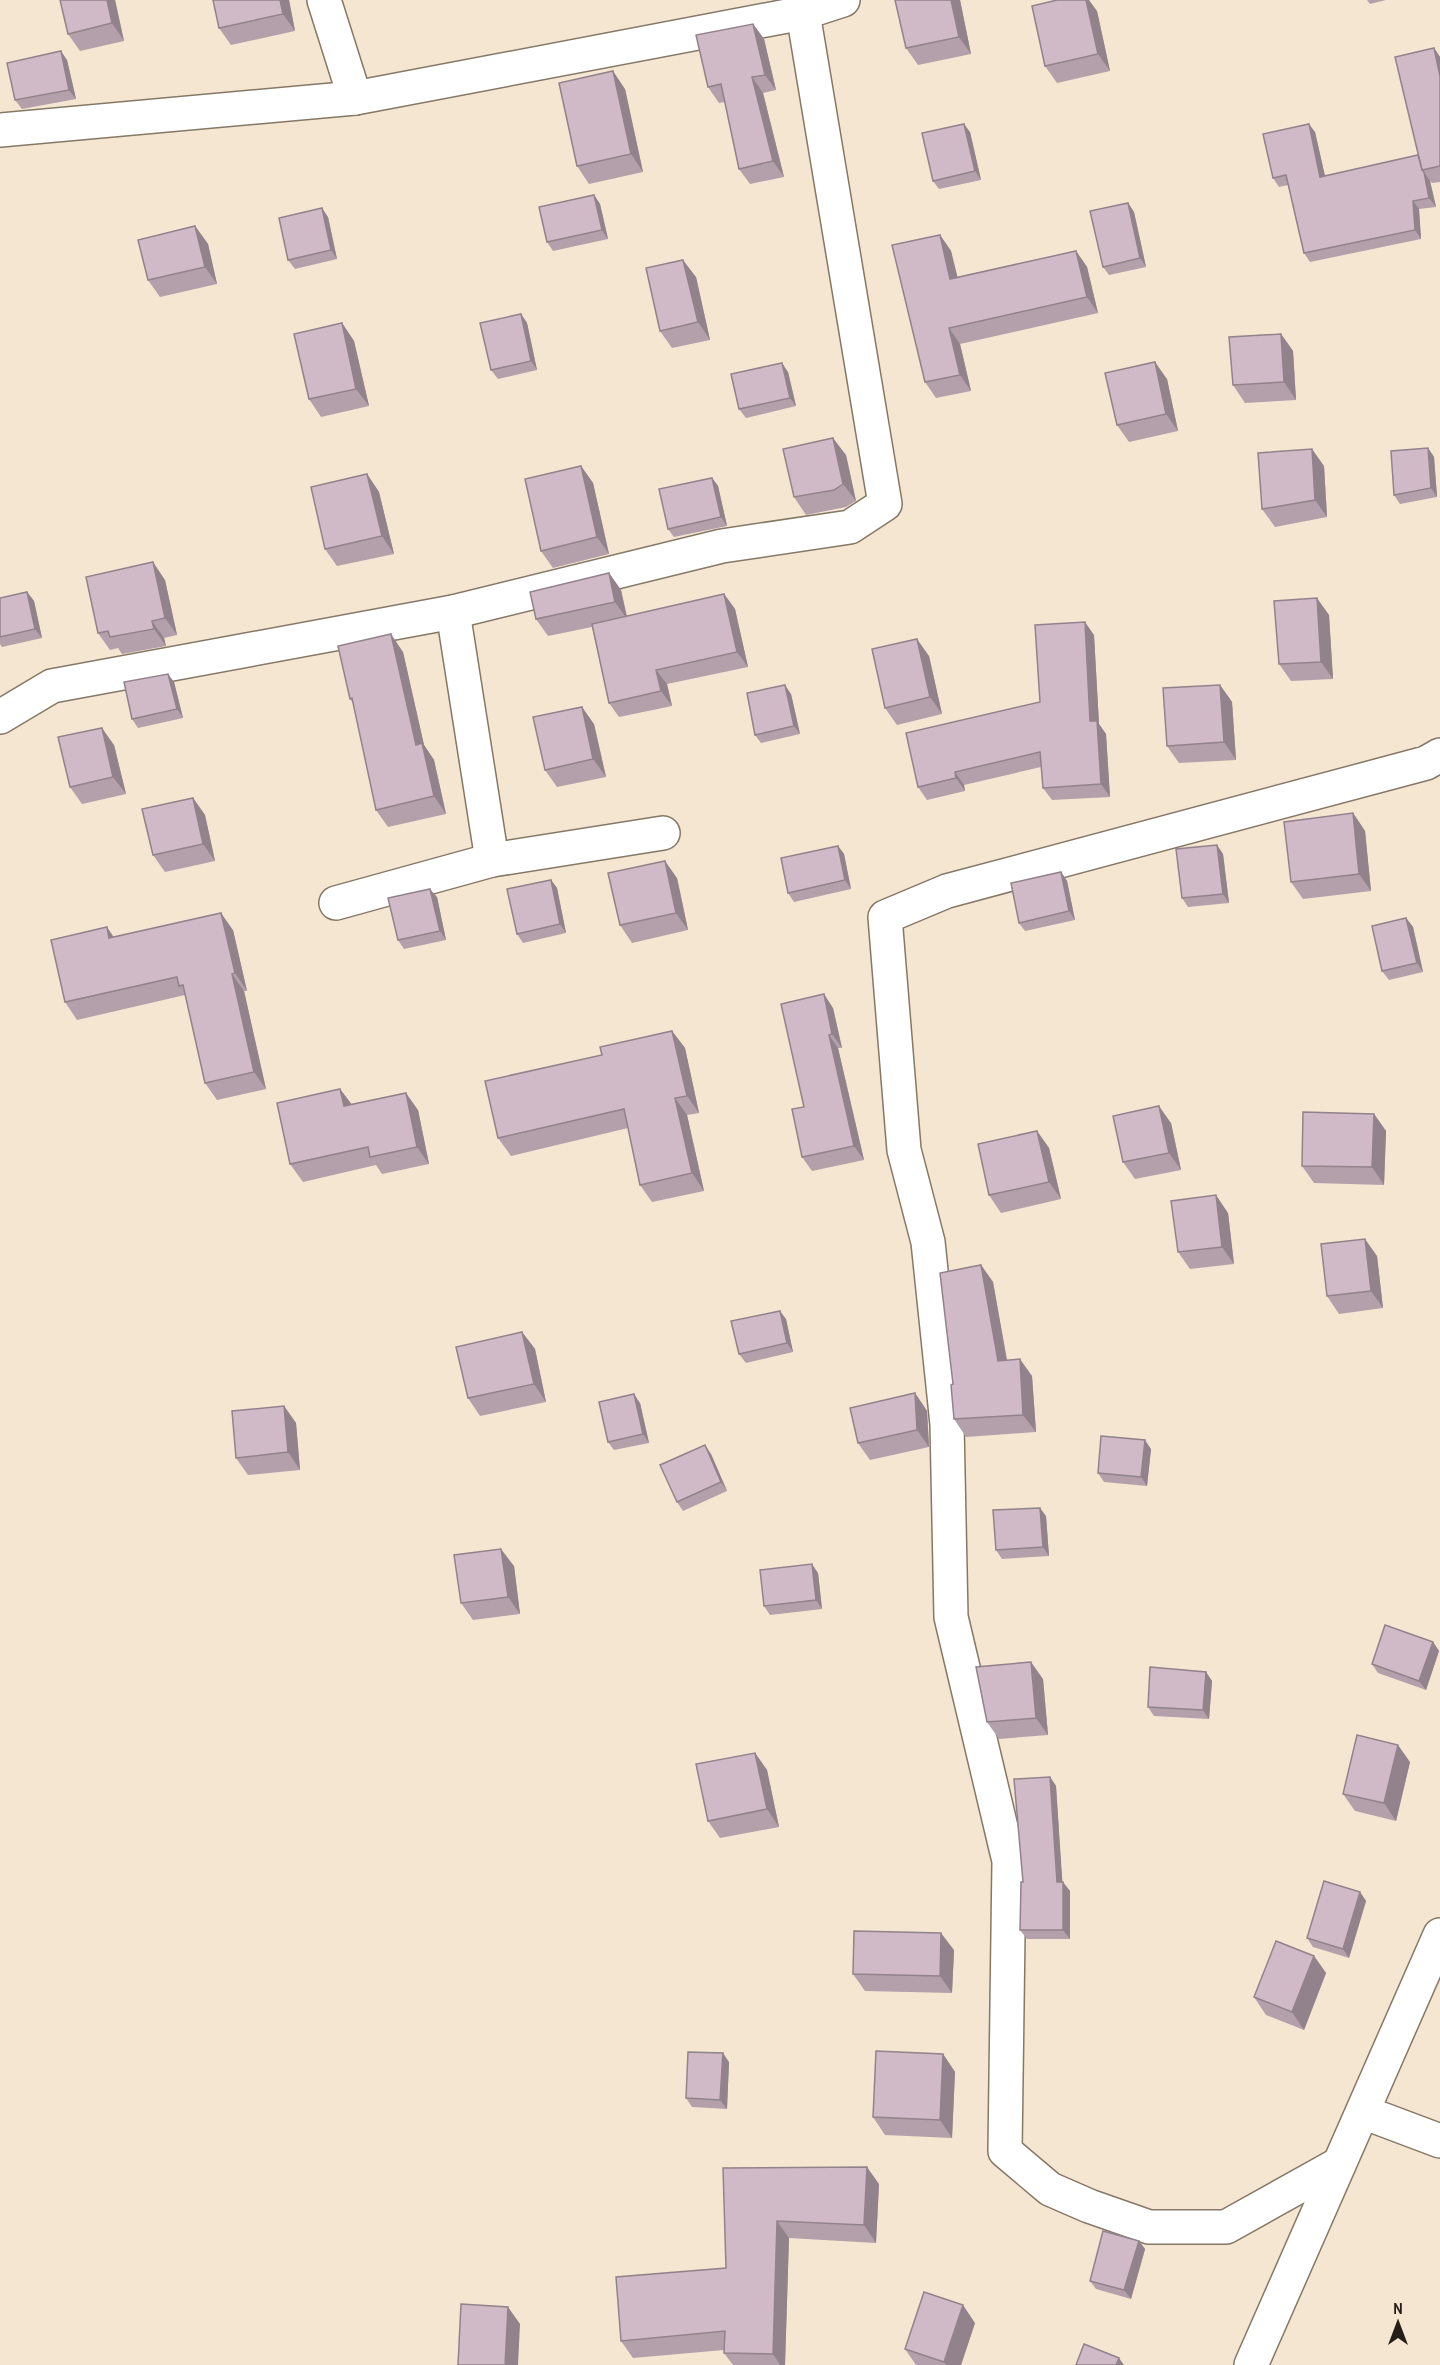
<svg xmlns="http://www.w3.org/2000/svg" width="1440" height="2365" font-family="'Archivo Narrow',sans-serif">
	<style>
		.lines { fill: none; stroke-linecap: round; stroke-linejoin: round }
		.street-casing { stroke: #857866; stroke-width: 36 }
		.secondary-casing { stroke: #857866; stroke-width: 36 }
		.street { stroke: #fff; stroke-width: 33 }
		.secondary { stroke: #fff; stroke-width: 33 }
		.wall { fill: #b4a0ab }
		.shaded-wall { fill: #92828b }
		.building { fill: #d1bac7; stroke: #92828b; stroke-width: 1.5 }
	</style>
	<rect width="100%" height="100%" fill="#f5e6d2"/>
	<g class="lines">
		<defs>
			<g id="street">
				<path d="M 324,0 L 355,98"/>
				<path d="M 0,130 L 355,98 L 803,13 L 843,0"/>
				<path d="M 453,612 L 492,860"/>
				<path d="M 0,717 L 52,686 L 453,612 L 722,546 L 850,527 L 885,504 L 803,13"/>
				<path d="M 336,903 L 492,860 L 663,833"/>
				<path d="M 1363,2112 L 1440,2141"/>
				<path d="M 1339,2164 L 1226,2227 L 1149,2227 L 1089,2206 L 1050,2189 L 1005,2151 L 1009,1861 L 951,1617 L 947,1424 L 928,1242 L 904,1150 L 885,917 L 947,891 L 1426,763 L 1440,755"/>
			</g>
			<path id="secondary" d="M 1251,2365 L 1440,1935"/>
		</defs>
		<use href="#street" class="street-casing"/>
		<use href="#secondary" class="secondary-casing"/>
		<use href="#street" class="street"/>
		<use href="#secondary" class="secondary"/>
	</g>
	<g class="wall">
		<path d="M 60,0 L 115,0 L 124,41 L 80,51 L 68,34 Z"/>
		<path d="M 213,0 L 289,0 L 295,31 L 231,45 L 219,28 Z"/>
		<path d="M 960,0 L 971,54 L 918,65 L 906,48 Z"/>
		<path d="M 1367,0 L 1386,0 L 1370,4 Z"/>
		<path d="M 1097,11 L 1110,71 L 1057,83 L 1045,66 Z"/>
		<path d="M 753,24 L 764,39 L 776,90 L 763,93 L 784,177 L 750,184 L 739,169 L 725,102 L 719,103 L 708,87 Z"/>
		<path d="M 1434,48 L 1440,57 L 1440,182 L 1432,183 L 1430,181 L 1436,207 L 1419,209 L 1421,239 L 1310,262 L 1304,253 L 1288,185 L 1279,187 L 1273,178 L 1315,132 L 1325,176 L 1418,155 Z"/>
		<path d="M 67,60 L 76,99 L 22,109 L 15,100 Z"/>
		<path d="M 625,89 L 643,172 L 589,184 L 577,166 Z"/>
		<path d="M 970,132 L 981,180 L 939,189 L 933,181 Z"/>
		<path d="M 594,195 L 600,204 L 608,239 L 553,251 L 547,242 Z"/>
		<path d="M 1128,203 L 1134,212 L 1146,267 L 1109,275 L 1103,267 Z"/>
		<path d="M 328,217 L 337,259 L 295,269 L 288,260 Z"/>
		<path d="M 195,226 L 208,244 L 217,284 L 160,297 L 148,280 Z"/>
		<path d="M 940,235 L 951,251 L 957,277 L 1076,251 L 1087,267 L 1098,313 L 960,344 L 971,391 L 936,398 L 925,382 Z"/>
		<path d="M 696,277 L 710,340 L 672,348 L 660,331 Z"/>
		<path d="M 521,314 L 527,323 L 537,370 L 498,379 L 491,370 Z"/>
		<path d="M 342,323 L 354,341 L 369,406 L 321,417 L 309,399 Z"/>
		<path d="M 1281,334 L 1293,351 L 1296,400 L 1245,403 L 1233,385 Z"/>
		<path d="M 788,372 L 796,406 L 746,418 L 739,409 Z"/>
		<path d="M 1167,379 L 1178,431 L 1129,442 L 1117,425 Z"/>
		<path d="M 1428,448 L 1434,457 L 1437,497 L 1400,504 L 1394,495 Z"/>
		<path d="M 846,455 L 856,501 L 846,507 L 806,515 L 794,497 Z"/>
		<path d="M 581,466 L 593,483 L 609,554 L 553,568 L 541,551 Z"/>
		<path d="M 1324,466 L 1327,517 L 1275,527 L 1262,509 Z"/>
		<path d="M 367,474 L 379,492 L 394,554 L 337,566 L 325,549 Z"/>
		<path d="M 712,478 L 718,486 L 727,526 L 674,537 L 668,529 Z"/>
		<path d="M 609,573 L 621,590 L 627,616 L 724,594 L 735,609 L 748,667 L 667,684 L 672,706 L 619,717 L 609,703 L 592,627 L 548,636 L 536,619 Z"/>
		<path d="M 165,580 L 177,635 L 164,638 L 166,646 L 122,654 L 118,648 L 110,650 L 98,633 Z"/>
		<path d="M 27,592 L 34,601 L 42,638 L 2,647 L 0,644 L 0,598 Z"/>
		<path d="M 1329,615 L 1333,679 L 1291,681 L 1279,664 Z"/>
		<path d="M 1094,635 L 1099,724 L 1106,734 L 1110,797 L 1052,800 L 1043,788 L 1041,767 L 964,785 L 965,791 L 927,800 L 918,787 L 1040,702 Z"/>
		<path d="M 403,652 L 424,745 L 434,760 L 446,814 L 388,827 L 376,810 L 353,703 L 350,699 Z"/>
		<path d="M 929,656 L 942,714 L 897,725 L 885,708 Z"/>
		<path d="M 174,682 L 183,718 L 138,728 L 132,719 Z"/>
		<path d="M 1220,685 L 1232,702 L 1236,760 L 1179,763 L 1167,746 Z"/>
		<path d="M 791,694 L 800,734 L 761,743 L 755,735 Z"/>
		<path d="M 594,724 L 606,777 L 557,787 L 545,770 Z"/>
		<path d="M 114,745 L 126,794 L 82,804 L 70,787 Z"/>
		<path d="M 193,798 L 205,815 L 215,861 L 165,872 L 153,855 Z"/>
		<path d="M 1353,813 L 1365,831 L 1371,891 L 1303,899 L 1291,882 Z"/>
		<path d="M 1217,845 L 1223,854 L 1229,903 L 1188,907 L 1182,898 Z"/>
		<path d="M 838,846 L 844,854 L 851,889 L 794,902 L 788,893 Z"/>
		<path d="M 1061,872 L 1067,881 L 1075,920 L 1025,931 L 1019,923 Z"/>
		<path d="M 677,878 L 688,930 L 632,943 L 620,925 Z"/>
		<path d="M 551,880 L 557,888 L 566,933 L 523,943 L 517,934 Z"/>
		<path d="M 437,897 L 446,940 L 404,949 L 398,940 Z"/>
		<path d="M 1406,918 L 1413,927 L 1423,972 L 1389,980 L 1382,971 Z"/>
		<path d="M 233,930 L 247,991 L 244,991 L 266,1089 L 217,1100 L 205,1083 L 185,995 L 77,1020 L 65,1002 L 114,937 Z"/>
		<path d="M 833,1008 L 842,1048 L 838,1048 L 864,1160 L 812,1171 L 802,1157 L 804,1107 Z"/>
		<path d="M 672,1031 L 685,1048 L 699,1113 L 687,1115 L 704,1191 L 652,1202 L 640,1185 L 628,1128 L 511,1156 L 498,1138 L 602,1055 Z"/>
		<path d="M 340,1089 L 351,1104 L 418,1110 L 429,1164 L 382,1174 L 376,1165 L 303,1182 L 290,1164 Z"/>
		<path d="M 1374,1114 L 1386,1131 L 1384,1185 L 1314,1183 L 1302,1166 Z"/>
		<path d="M 1171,1123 L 1181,1170 L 1135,1179 L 1123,1162 Z"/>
		<path d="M 1037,1131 L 1049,1148 L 1061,1199 L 1001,1213 L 989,1195 Z"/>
		<path d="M 1228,1213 L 1234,1264 L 1190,1269 L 1178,1252 Z"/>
		<path d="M 1377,1256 L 1383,1308 L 1339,1314 L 1327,1296 Z"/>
		<path d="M 981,1265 L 993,1282 L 1007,1360 L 1032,1376 L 1036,1432 L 966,1437 L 954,1419 L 953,1384 Z"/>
		<path d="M 786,1319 L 793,1352 L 746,1363 L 739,1354 Z"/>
		<path d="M 522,1332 L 535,1349 L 546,1402 L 480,1416 L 468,1398 Z"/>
		<path d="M 915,1393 L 927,1411 L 929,1447 L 870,1460 L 858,1443 Z"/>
		<path d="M 640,1403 L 649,1443 L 614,1450 L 608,1442 Z"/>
		<path d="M 284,1406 L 296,1423 L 300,1470 L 248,1475 L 236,1458 Z"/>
		<path d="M 1151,1449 L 1147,1486 L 1104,1482 L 1098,1473 Z"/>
		<path d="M 711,1454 L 727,1491 L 683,1511 L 677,1502 Z"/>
		<path d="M 1046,1516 L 1049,1556 L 1002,1559 L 996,1550 Z"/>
		<path d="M 514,1566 L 520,1614 L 473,1620 L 461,1603 Z"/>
		<path d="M 818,1573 L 822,1609 L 770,1615 L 764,1606 Z"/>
		<path d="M 1433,1642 L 1439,1651 L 1426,1690 L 1378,1673 L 1372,1664 Z"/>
		<path d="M 1206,1672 L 1212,1681 L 1209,1719 L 1154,1716 L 1148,1707 Z"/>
		<path d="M 1043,1679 L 1048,1735 L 999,1739 L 987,1722 Z"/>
		<path d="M 755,1753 L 767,1770 L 779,1827 L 720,1838 L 708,1821 Z"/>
		<path d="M 1410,1762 L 1396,1821 L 1355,1811 L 1343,1794 Z"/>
		<path d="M 1050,1777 L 1056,1786 L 1062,1882 L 1070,1891 L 1070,1939 L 1027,1939 L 1020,1930 L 1023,1882 Z"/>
		<path d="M 1360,1892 L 1366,1901 L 1349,1958 L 1313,1947 L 1307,1938 Z"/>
		<path d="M 954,1950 L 952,1993 L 865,1991 L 853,1974 Z"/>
		<path d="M 1314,1956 L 1326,1973 L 1304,2030 L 1266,2015 L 1254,1997 Z"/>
		<path d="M 943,2054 L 955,2072 L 952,2138 L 885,2135 L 873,2117 Z"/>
		<path d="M 729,2062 L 727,2109 L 692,2107 L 686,2098 Z"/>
		<path d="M 723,2168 L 879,2184 L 876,2243 L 789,2238 L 785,2365 L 733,2365 L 724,2353 L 724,2350 L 633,2358 L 621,2341 L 726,2268 Z"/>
		<path d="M 1139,2241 L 1145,2249 L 1131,2299 L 1096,2289 L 1090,2281 Z"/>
		<path d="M 975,2323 L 961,2365 L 916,2365 L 905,2349 Z"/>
	</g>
	<g class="shaded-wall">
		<path d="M 107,0 L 115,0 L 124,41 L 112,23 Z"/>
		<path d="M 280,0 L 289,0 L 295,31 L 283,14 Z"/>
		<path d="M 951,0 L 960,0 L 971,54 L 959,37 Z"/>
		<path d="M 1086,0 L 1089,0 L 1097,11 L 1110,71 L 1098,54 Z"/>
		<path d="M 753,24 L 764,39 L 776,90 L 765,75 Z"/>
		<path d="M 1434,48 L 1440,57 L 1440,76 Z"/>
		<path d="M 61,51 L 67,60 L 76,99 L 69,90 Z"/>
		<path d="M 613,71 L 625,89 L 643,172 L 631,154 Z"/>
		<path d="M 752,77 L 763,93 L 784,177 L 773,161 Z"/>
		<path d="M 964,124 L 970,132 L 981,180 L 975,171 Z"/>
		<path d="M 1309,124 L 1315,132 L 1327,185 L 1320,177 Z"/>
		<path d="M 1424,172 L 1430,181 L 1436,207 L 1429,198 Z"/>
		<path d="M 594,195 L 600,204 L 608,239 L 602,230 Z"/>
		<path d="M 1413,201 L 1419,209 L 1421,239 L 1415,230 Z"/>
		<path d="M 1128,203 L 1134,212 L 1146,267 L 1140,258 Z"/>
		<path d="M 322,208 L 328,217 L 337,259 L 331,250 Z"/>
		<path d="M 195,226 L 208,244 L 217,284 L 205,267 Z"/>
		<path d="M 940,235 L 951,251 L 962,295 L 950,279 Z"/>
		<path d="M 1076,251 L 1087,267 L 1098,313 L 1087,297 Z"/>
		<path d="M 683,260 L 696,277 L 710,340 L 698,322 Z"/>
		<path d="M 521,314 L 527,323 L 537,370 L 531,361 Z"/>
		<path d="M 342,323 L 354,341 L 369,406 L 356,389 Z"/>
		<path d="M 949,328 L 960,344 L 971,391 L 960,375 Z"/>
		<path d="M 1281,334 L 1293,351 L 1296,400 L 1284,382 Z"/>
		<path d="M 1155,362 L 1167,379 L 1178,431 L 1166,414 Z"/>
		<path d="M 782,363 L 788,372 L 796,406 L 790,398 Z"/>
		<path d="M 833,438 L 846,455 L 856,501 L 843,484 Z"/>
		<path d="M 1428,448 L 1434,457 L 1437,497 L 1431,488 Z"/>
		<path d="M 1312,449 L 1324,466 L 1327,517 L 1315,500 Z"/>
		<path d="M 581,466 L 593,483 L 609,554 L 597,537 Z"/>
		<path d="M 367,474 L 379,492 L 394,554 L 382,536 Z"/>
		<path d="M 712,478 L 718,486 L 727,526 L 721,517 Z"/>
		<path d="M 153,562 L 165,580 L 177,635 L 165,618 Z"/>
		<path d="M 609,573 L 621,590 L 627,619 L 615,602 Z"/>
		<path d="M 27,592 L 34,601 L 42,638 L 35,629 Z"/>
		<path d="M 724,594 L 735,609 L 748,667 L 737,652 Z"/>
		<path d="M 1317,598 L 1329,615 L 1333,679 L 1321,662 Z"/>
		<path d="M 152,621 L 164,638 L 166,646 L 154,629 Z"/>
		<path d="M 1085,622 L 1094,635 L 1099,724 L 1106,734 L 1110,797 L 1101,784 L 1090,721 Z"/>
		<path d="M 391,634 L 403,652 L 424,745 L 434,760 L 446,814 L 434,796 L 416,745 Z"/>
		<path d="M 917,639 L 929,656 L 942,714 L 930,697 Z"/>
		<path d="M 656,670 L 667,684 L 672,706 L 661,691 Z"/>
		<path d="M 168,674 L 174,682 L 183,718 L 177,709 Z"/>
		<path d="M 785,685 L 791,694 L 800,734 L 794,726 Z"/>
		<path d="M 1220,685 L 1232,702 L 1236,760 L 1224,742 Z"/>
		<path d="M 582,707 L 594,724 L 606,777 L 593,759 Z"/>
		<path d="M 102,728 L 114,745 L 126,794 L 113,777 Z"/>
		<path d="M 955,772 L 964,785 L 965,791 L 956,778 Z"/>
		<path d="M 193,798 L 205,815 L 215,861 L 203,844 Z"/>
		<path d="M 1353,813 L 1365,831 L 1371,891 L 1359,874 Z"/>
		<path d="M 1217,845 L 1223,854 L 1229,903 L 1223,894 Z"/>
		<path d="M 838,846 L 844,854 L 851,889 L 845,880 Z"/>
		<path d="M 665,861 L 677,878 L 688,930 L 676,913 Z"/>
		<path d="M 1061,872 L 1067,881 L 1075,920 L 1069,911 Z"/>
		<path d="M 551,880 L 557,888 L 566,933 L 560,924 Z"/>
		<path d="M 430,889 L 437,897 L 446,940 L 440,931 Z"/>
		<path d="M 221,913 L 233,930 L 247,991 L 235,973 Z"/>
		<path d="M 1406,918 L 1413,927 L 1423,972 L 1417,963 Z"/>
		<path d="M 107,927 L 119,945 L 109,938 Z"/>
		<path d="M 232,974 L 244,991 L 266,1089 L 254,1072 Z"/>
		<path d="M 824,994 L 833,1008 L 842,1048 L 832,1034 Z"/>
		<path d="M 672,1031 L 685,1048 L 699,1113 L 687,1096 Z"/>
		<path d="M 829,1035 L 838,1048 L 864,1160 L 854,1146 Z"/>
		<path d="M 340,1089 L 353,1106 L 344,1106 Z"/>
		<path d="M 406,1093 L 418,1110 L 429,1164 L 417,1147 Z"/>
		<path d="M 675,1098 L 687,1115 L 704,1191 L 692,1173 Z"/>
		<path d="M 1159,1106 L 1171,1123 L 1181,1170 L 1169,1153 Z"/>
		<path d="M 1374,1114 L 1386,1131 L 1384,1185 L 1372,1167 Z"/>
		<path d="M 1037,1131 L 1049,1148 L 1061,1199 L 1049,1182 Z"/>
		<path d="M 1216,1195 L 1228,1213 L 1234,1264 L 1222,1247 Z"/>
		<path d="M 1365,1239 L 1377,1256 L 1383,1308 L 1371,1291 Z"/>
		<path d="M 981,1265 L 993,1282 L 1010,1378 L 998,1361 Z"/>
		<path d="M 780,1311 L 786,1319 L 793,1352 L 787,1343 Z"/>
		<path d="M 522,1332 L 535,1349 L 546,1402 L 534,1384 Z"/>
		<path d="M 1020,1359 L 1032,1376 L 1036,1432 L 1023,1415 Z"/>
		<path d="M 915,1393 L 927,1411 L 929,1447 L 917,1430 Z"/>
		<path d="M 634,1394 L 640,1403 L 649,1443 L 643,1434 Z"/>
		<path d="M 284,1406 L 296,1423 L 300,1470 L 288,1452 Z"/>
		<path d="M 1145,1440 L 1151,1449 L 1147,1486 L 1141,1477 Z"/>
		<path d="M 705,1445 L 711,1454 L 727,1491 L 721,1482 Z"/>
		<path d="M 1040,1508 L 1046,1516 L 1049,1556 L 1043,1547 Z"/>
		<path d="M 501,1549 L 514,1566 L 520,1614 L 508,1597 Z"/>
		<path d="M 812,1564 L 818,1573 L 822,1609 L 816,1600 Z"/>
		<path d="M 1433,1642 L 1439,1651 L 1426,1690 L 1419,1681 Z"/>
		<path d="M 1031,1662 L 1043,1679 L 1048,1735 L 1036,1718 Z"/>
		<path d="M 1206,1672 L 1212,1681 L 1209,1719 L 1203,1710 Z"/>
		<path d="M 1398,1745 L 1410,1762 L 1396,1821 L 1384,1803 Z"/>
		<path d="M 755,1753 L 767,1770 L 779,1827 L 767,1809 Z"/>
		<path d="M 1050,1777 L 1056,1786 L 1063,1891 L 1057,1882 Z"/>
		<path d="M 1063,1882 L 1070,1891 L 1070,1939 L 1063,1930 Z"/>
		<path d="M 1360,1892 L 1366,1901 L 1349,1958 L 1343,1949 Z"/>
		<path d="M 941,1933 L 954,1950 L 952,1993 L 940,1976 Z"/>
		<path d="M 1314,1956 L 1326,1973 L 1304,2030 L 1292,2012 Z"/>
		<path d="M 723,2053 L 729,2062 L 727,2109 L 720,2100 Z"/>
		<path d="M 943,2054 L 955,2072 L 952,2138 L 940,2120 Z"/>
		<path d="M 867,2167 L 879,2184 L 876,2243 L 864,2225 Z"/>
		<path d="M 777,2221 L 789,2238 L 785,2365 L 780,2365 L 773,2354 Z"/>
		<path d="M 1139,2241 L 1145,2249 L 1131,2299 L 1124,2290 Z"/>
		<path d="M 963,2305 L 975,2323 L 961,2365 L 946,2365 L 944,2362 Z"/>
		<path d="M 508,2307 L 520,2324 L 518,2365 L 505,2365 Z"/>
		<path d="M 1119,2358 L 1124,2365 L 1116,2365 Z"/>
	</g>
	<g class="building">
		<path d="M 60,0 L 107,0 L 112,23 L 68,34 Z"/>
		<path d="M 213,0 L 280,0 L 283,14 L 219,28 Z"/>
		<path d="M 895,0 L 951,0 L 959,37 L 906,48 Z"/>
		<path d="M 1057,0 L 1086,0 L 1098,54 L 1045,66 L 1032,6 Z"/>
		<path d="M 753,24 L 765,75 L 752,77 L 773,161 L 739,169 L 721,84 L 708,87 L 696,35 Z"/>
		<path d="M 1434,48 L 1440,76 L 1440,166 L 1422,170 L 1395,57 Z"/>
		<path d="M 61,51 L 69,90 L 15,100 L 7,63 Z"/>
		<path d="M 613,71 L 631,154 L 577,166 L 559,83 Z"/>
		<path d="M 964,124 L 975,171 L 933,181 L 922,133 Z"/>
		<path d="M 1309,124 L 1320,177 L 1418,155 L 1422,170 L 1424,172 L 1429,198 L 1413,201 L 1415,230 L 1304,253 L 1286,175 L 1273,178 L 1263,134 Z"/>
		<path d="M 594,195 L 602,230 L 547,242 L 539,207 Z"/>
		<path d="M 1128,203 L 1140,258 L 1103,267 L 1090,211 Z"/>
		<path d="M 322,208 L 331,250 L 288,260 L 279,218 Z"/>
		<path d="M 195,226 L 205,267 L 148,280 L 138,240 Z"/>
		<path d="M 940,235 L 950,279 L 1076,251 L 1087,297 L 949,328 L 960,375 L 925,382 L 892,245 Z"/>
		<path d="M 683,260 L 698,322 L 660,331 L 646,268 Z"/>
		<path d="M 521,314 L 531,361 L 491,370 L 480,323 Z"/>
		<path d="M 342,323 L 356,389 L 309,399 L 294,334 Z"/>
		<path d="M 1281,334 L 1284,382 L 1233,385 L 1229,337 Z"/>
		<path d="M 1155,362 L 1166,414 L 1117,425 L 1105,373 Z"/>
		<path d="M 782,363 L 790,398 L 739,409 L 731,374 Z"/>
		<path d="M 833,438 L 843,484 L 834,490 L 794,497 L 783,449 Z"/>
		<path d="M 1428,448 L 1431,488 L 1394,495 L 1391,451 Z"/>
		<path d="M 1312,449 L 1315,500 L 1262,509 L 1258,453 Z"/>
		<path d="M 581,466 L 597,537 L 541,551 L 525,479 Z"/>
		<path d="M 367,474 L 382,536 L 325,549 L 311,487 Z"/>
		<path d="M 712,478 L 721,517 L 668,529 L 659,489 Z"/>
		<path d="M 153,562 L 165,618 L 152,621 L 154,629 L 110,637 L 108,631 L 98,633 L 86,577 Z"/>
		<path d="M 609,573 L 615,602 L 536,619 L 530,592 Z"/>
		<path d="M 27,592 L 35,629 L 0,637 L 0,598 Z"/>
		<path d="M 724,594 L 737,652 L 656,670 L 661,691 L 609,703 L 592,624 Z"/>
		<path d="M 1317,598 L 1321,662 L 1279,664 L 1274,601 Z"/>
		<path d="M 1085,622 L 1090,721 L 1097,721 L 1101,784 L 1043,788 L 1040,752 L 955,772 L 956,778 L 918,787 L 906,733 L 1040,702 L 1035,625 Z"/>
		<path d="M 391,634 L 416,745 L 422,743 L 434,796 L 376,810 L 352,698 L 350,699 L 338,646 Z"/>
		<path d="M 917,639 L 930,697 L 885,708 L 872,649 Z"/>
		<path d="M 168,674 L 177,709 L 132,719 L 124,682 Z"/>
		<path d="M 785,685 L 794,726 L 755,735 L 747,693 Z"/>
		<path d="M 1220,685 L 1224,742 L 1167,746 L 1163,688 Z"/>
		<path d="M 582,707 L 593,759 L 545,770 L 533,717 Z"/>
		<path d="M 102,728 L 113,777 L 70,787 L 58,737 Z"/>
		<path d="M 193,798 L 203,844 L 153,855 L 142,809 Z"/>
		<path d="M 1353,813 L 1359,874 L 1291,882 L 1284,822 Z"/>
		<path d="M 1217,845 L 1223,894 L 1182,898 L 1176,849 Z"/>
		<path d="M 838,846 L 845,880 L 788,893 L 781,858 Z"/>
		<path d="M 665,861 L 676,913 L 620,925 L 608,873 Z"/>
		<path d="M 1061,872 L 1069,911 L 1019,923 L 1011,883 Z"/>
		<path d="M 551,880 L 560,924 L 517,934 L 507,889 Z"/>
		<path d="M 430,889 L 440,931 L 398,940 L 388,898 Z"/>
		<path d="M 221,913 L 235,973 L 232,974 L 254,1072 L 205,1083 L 183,985 L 179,986 L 177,977 L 65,1002 L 51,940 L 107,927 L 109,938 Z"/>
		<path d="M 1406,918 L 1417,963 L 1382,971 L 1372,926 Z"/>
		<path d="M 824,994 L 832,1034 L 829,1035 L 854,1146 L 802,1157 L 792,1109 L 804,1107 L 781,1004 Z"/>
		<path d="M 672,1031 L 687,1096 L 675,1098 L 692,1173 L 640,1185 L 624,1109 L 498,1138 L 485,1081 L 602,1055 L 600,1047 Z"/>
		<path d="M 340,1089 L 344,1106 L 406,1093 L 417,1147 L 370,1157 L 368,1147 L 290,1164 L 277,1103 Z"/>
		<path d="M 1159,1106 L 1169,1153 L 1123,1162 L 1113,1116 Z"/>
		<path d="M 1303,1112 L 1374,1114 L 1372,1167 L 1302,1166 Z"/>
		<path d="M 1037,1131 L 1049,1182 L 989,1195 L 978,1144 Z"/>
		<path d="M 1216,1195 L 1222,1247 L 1178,1252 L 1171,1201 Z"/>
		<path d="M 1365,1239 L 1371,1291 L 1327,1296 L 1321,1244 Z"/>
		<path d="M 981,1265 L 998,1361 L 1020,1359 L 1023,1415 L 954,1419 L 951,1385 L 953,1384 L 940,1273 Z"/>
		<path d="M 780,1311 L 787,1343 L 739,1354 L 731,1321 Z"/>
		<path d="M 522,1332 L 534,1384 L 468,1398 L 456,1347 Z"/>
		<path d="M 915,1393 L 917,1430 L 858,1443 L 850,1408 Z"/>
		<path d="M 634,1394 L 643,1434 L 608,1442 L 599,1402 Z"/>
		<path d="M 284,1406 L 288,1452 L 236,1458 L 232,1411 Z"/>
		<path d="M 1101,1436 L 1145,1440 L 1141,1477 L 1098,1473 Z"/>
		<path d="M 705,1445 L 721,1482 L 677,1502 L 660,1465 Z"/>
		<path d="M 1040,1508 L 1043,1547 L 996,1550 L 993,1510 Z"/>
		<path d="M 501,1549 L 508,1597 L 461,1603 L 454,1555 Z"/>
		<path d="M 812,1564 L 816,1600 L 764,1606 L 760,1570 Z"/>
		<path d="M 1385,1625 L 1433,1642 L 1419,1681 L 1372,1664 Z"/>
		<path d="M 1031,1662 L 1036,1718 L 987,1722 L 976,1667 Z"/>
		<path d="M 1150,1667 L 1206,1672 L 1203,1710 L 1148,1707 Z"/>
		<path d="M 1357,1735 L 1398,1745 L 1384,1803 L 1343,1794 Z"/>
		<path d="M 755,1753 L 767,1809 L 708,1821 L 696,1764 Z"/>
		<path d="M 1050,1777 L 1057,1882 L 1063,1882 L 1063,1930 L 1020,1930 L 1021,1882 L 1023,1882 L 1014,1779 Z"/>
		<path d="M 1324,1881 L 1360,1892 L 1343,1949 L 1307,1938 Z"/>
		<path d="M 854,1931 L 941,1933 L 940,1976 L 853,1974 Z"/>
		<path d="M 1276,1941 L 1314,1956 L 1292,2012 L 1254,1997 Z"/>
		<path d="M 876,2051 L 943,2054 L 940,2120 L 873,2117 Z"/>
		<path d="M 688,2052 L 723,2053 L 720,2100 L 686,2098 Z"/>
		<path d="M 867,2167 L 864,2225 L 777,2221 L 773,2354 L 724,2353 L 725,2331 L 621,2341 L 616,2277 L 726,2268 L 723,2168 Z"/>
		<path d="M 1103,2231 L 1139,2241 L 1124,2290 L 1090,2281 Z"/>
		<path d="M 924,2292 L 963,2305 L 944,2362 L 905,2349 Z"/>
		<path d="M 461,2304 L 508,2307 L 505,2365 L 458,2365 Z"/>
		<path d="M 1084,2344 L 1119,2358 L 1116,2365 L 1076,2365 Z"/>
	</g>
	<g transform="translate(1398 2323)" stroke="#f5e6d2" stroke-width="4.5" paint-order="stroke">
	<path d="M0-4.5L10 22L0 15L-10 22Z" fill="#241e17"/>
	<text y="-9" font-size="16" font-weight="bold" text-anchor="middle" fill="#241e17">N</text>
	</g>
</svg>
